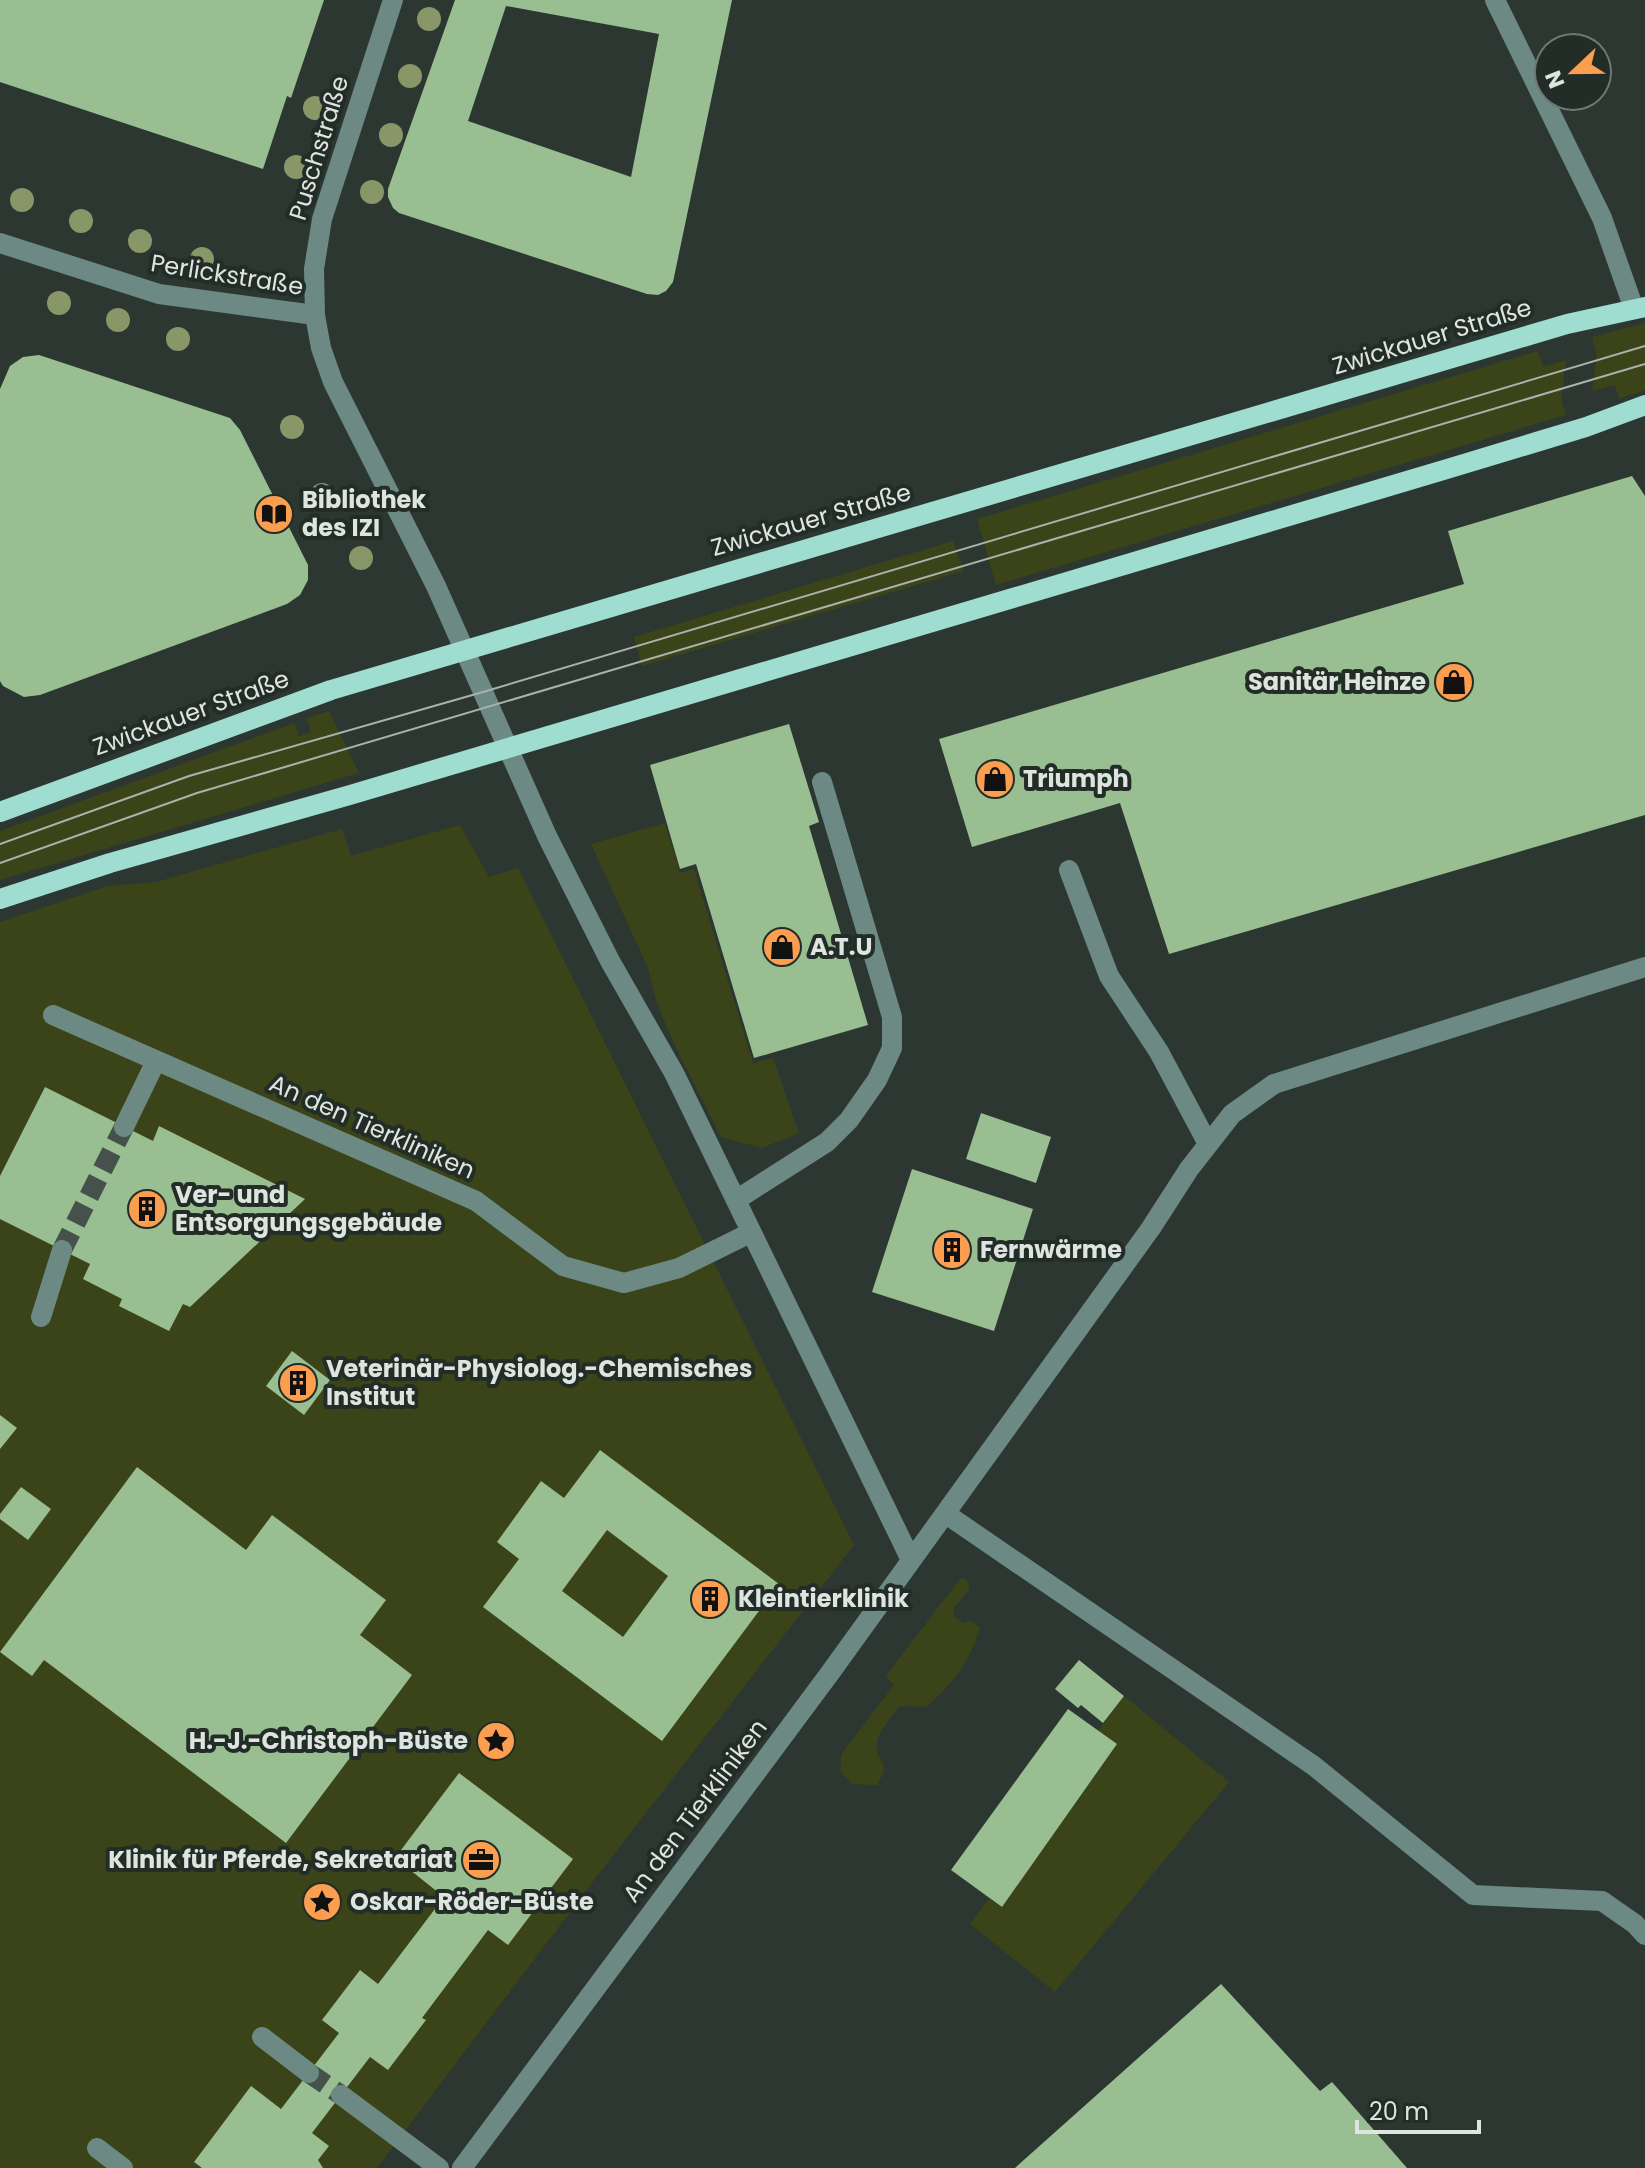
<svg xmlns="http://www.w3.org/2000/svg" width="1645" height="2168" font-family="Poppins,sans-serif">
	<style>
		.green { fill: #3b4418 }
		.building { fill: #99be91; fill-rule: evenodd }
		.lines { fill: none; stroke-linecap: round; stroke-linejoin: round }
		.minor-tunnel { stroke: #47514b; stroke-width: 20; stroke-dasharray: 20 10; stroke-linecap: butt }
		.minor { stroke: #6c8983; stroke-width: 20 }
		.major { stroke: #a0ddd1; stroke-width: 20 }
		.tram { stroke: #aab2ad; stroke-width: 2 }
		.tree { fill: #879768 }
		.labels { text-anchor: middle; stroke-width: 8; stroke-linejoin: round; paint-order: stroke }
		.street-label { font-size: 24px; fill: #dee5e1; stroke: #232d27 }
		.poi-label { font-size: 24px; font-weight: bold; fill: #dee5e1; stroke: #232d27; text-anchor: start }
	</style>
	<rect width="100%" height="100%" fill="#2c3731"/>
	<g class="green">
		<path d="M 1645,323 L 1645,390 L 1619,399 L 1615,385 L 1592,391 L 1597,356 L 1592,337 Z"/>
		<path d="M 1538,351 L 1543,367 L 1566,360 L 1561,399 L 1566,415 L 996,585 L 977,519 Z"/>
		<path d="M 953,541 L 964,571 L 642,666 L 634,637 Z"/>
		<path d="M 329,711 L 359,773 L 0,880 L 0,831 L 294,723 L 299,736 L 311,732 L 307,718 Z"/>
		<path d="M 665,823 L 680,873 L 694,869 L 753,1063 L 773,1058 L 799,1133 L 762,1148 L 721,1137 L 676,1048 L 657,1004 L 648,968 L 591,844 Z"/>
		<path d="M 460,825 L 489,877 L 518,868 L 854,1545 L 604,1867 L 377,2168 L 0,2168 L 0,922 L 108,886 L 156,882 L 342,829 L 351,856 Z"/>
		<path d="M 965,1578 L 969,1583 L 969,1589 L 954,1608 L 953,1615 L 963,1623 L 971,1621 L 980,1627 C 972,1658 951,1687 926,1707 L 900,1706 C 892,1716 878,1731 877,1744 C 875,1764 893,1759 877,1785 L 853,1784 L 841,1773 L 841,1755 L 894,1685 L 886,1676 L 960,1579 Z"/>
		<path d="M 1124,1696 L 1229,1782 L 1055,1992 L 970,1924 L 989,1898 L 1002,1907 L 1117,1745 L 1098,1731 Z"/>
	</g>
	<g class="building">
		<path d="M 0,0 L 324,0 L 291,98 L 287,96 L 263,169 L 0,82 Z"/>
		<path d="M 455,0 L 732,0 L 673,282 L 666,291 L 658,295 L 647,294 L 399,213 L 393,208 L 388,197 L 388,189 ZM 506,6 L 659,34 L 631,177 L 468,121 Z"/>
		<path d="M 39,355 L 230,418 L 240,430 L 308,565 L 308,580 L 300,595 L 287,604 L 40,695 L 24,697 L 3,686 L 0,681 L 0,389 L 10,366 L 23,357 Z"/>
		<path d="M 1632,476 L 1645,496 L 1645,815 L 1169,954 L 1120,803 L 972,847 L 939,739 L 1464,584 L 1448,531 Z"/>
		<path d="M 789,724 L 819,822 L 809,826 L 868,1025 L 754,1058 L 696,864 L 680,869 L 650,765 Z"/>
		<path d="M 45,1087 L 153,1141 L 159,1126 L 305,1199 L 190,1307 L 183,1304 L 169,1331 L 119,1306 L 122,1299 L 83,1279 L 90,1264 L 0,1219 L 0,1176 Z"/>
		<path d="M 981,1113 L 1051,1137 L 1036,1183 L 966,1159 Z"/>
		<path d="M 912,1169 L 1033,1209 L 994,1331 L 872,1292 Z"/>
		<path d="M 292,1351 L 330,1380 L 304,1415 L 266,1386 Z"/>
		<path d="M 0,1415 L 17,1428 L 0,1449 Z"/>
		<path d="M 600,1450 L 779,1584 L 662,1741 L 483,1607 L 519,1559 L 497,1542 L 541,1481 L 564,1498 ZM 607,1530 L 668,1576 L 623,1637 L 562,1591 Z"/>
		<path d="M 137,1467 L 246,1550 L 272,1515 L 386,1600 L 360,1635 L 412,1675 L 286,1843 L 44,1660 L 32,1676 L 0,1652 Z"/>
		<path d="M 21,1487 L 51,1509 L 28,1540 L 0,1519 L 0,1514 Z"/>
		<path d="M 1079,1660 L 1124,1696 L 1103,1723 L 1081,1705 L 1078,1708 L 1055,1689 Z"/>
		<path d="M 1068,1709 L 1117,1744 L 1002,1907 L 951,1870 Z"/>
		<path d="M 459,1773 L 573,1859 L 508,1945 L 488,1930 L 422,2018 L 426,2020 L 388,2070 L 370,2057 L 312,2133 L 329,2146 L 318,2160 L 323,2168 L 202,2168 L 194,2162 L 251,2086 L 281,2109 L 339,2033 L 322,2020 L 360,1970 L 378,1984 L 444,1897 L 395,1858 Z"/>
		<path d="M 1221,1984 L 1320,2091 L 1332,2082 L 1407,2168 L 1015,2168 Z"/>
	</g>
	<g class="lines">
		<g class="minor-tunnel">
			<path d="M 62,1250 L 124,1127"/>
			<path d="M 309,2073 L 341,2095"/>
		</g>
		<g class="minor">
			<path d="M 393,0 L 322,219 L 314,269 L 315,315 L 321,348 L 333,382 L 436,586 L 547,836 L 610,961 L 674,1073 L 911,1560"/>
			<path d="M 1495,0 L 1602,218 L 1634,309"/>
			<path d="M 0,243 L 159,294 L 315,315"/>
			<path d="M 1069,870 L 1109,976 L 1159,1052 L 1208,1144"/>
			<path d="M 53,1015 L 476,1201 L 563,1266 L 624,1283 L 679,1268 L 750,1233"/>
			<path d="M 124,1127 L 156,1061"/>
			<path d="M 736,1200 L 827,1142 L 849,1120 L 877,1080 L 892,1048 L 892,1017 L 822,782"/>
			<path d="M 41,1317 L 62,1250"/>
			<path d="M 946,1514 L 1314,1766 L 1473,1895 L 1602,1901 L 1635,1924 L 1645,1935"/>
			<path d="M 262,2037 L 309,2073"/>
			<path d="M 341,2095 L 439,2168"/>
			<path d="M 97,2148 L 123,2168"/>
			<path d="M 462,2168 L 830,1673 L 1151,1228 L 1189,1169 L 1232,1114 L 1274,1084 L 1645,967"/>
		</g>
		<g class="major">
			<path d="M 0,812 L 331,690 L 1567,324 L 1645,307"/>
			<path d="M 0,899 L 110,863 L 350,795 L 1447,469 L 1586,427 L 1645,405"/>
		</g>
		<g class="tram">
			<path d="M 0,844 L 189,776 L 483,692 L 1645,346"/>
			<path d="M 0,863 L 197,793 L 1645,364"/>
		</g>
	</g>
	<g class="tree">
		<circle cx="429" cy="19" r="12"/>
		<circle cx="410" cy="76" r="12"/>
		<circle cx="315" cy="108" r="12"/>
		<circle cx="391" cy="135" r="12"/>
		<circle cx="296" cy="167" r="12"/>
		<circle cx="372" cy="192" r="12"/>
		<circle cx="22" cy="200" r="12"/>
		<circle cx="81" cy="221" r="12"/>
		<circle cx="140" cy="241" r="12"/>
		<circle cx="202" cy="259" r="12"/>
		<circle cx="59" cy="303" r="12"/>
		<circle cx="118" cy="320" r="12"/>
		<circle cx="178" cy="339" r="12"/>
		<circle cx="292" cy="427" r="12"/>
		<circle cx="322" cy="495" r="12"/>
		<circle cx="361" cy="558" r="12"/>
	</g>
	<defs>
		<symbol id="library-disc" viewBox="-11 -11 22 22"><circle r="9.5" fill="#fb9e50" stroke="#232d27"/><path d="M-6-4Q-3-5.5-.7-3.5V5Q-3 3-6 4ZM6-4Q3-5.5 .7-3.5V5Q3 3 6 4Z" fill="#111"/></symbol>
		<symbol id="shop-disc" viewBox="-11 -11 22 22"><circle r="9.5" fill="#fb9e50" stroke="#232d27"/><path d="M-5-2.5h2.3a2.7 3.5 0 0 1 5.4 0H5L5.5 6h-11ZM-1.5-2.5h3a1.5 2.3 0 0 0-3 0Z" fill="#111"/></symbol>
		<symbol id="building-disc" viewBox="-11 -11 22 22"><circle r="9.5" fill="#fb9e50" stroke="#232d27"/><path d="M-4-6H4V6H1V3H-1V6H-4ZM-2.5-4.3h1.7v1.8h-1.7ZM.8-4.3h1.7v1.8H.8ZM-2.5-1h1.7V.8h-1.7ZM.8-1h1.7V.8H.8Z" fill="#111"/></symbol>
		<symbol id="sight-disc" viewBox="-11 -11 22 22"><circle r="9.5" fill="#fb9e50" stroke="#232d27"/><path d="M0-6L1.8-2.2L6-1.7L2.9 1.2L3.7 5.4L0 3.3L-3.7 5.4L-2.9 1.2L-6-1.7L-1.8-2.2Z" fill="#111"/></symbol>
		<symbol id="office-disc" viewBox="-11 -11 22 22"><circle r="9.5" fill="#fb9e50" stroke="#232d27"/><path d="M-6-3h4V-5.5h4V-3h4V5H-6ZM-1-4.5V-3h2v-1.5ZM-6 0V1H6V0Z" fill="#111"/></symbol>
	</defs>
	<g fill-rule="evenodd">
		<use href="#library-disc" x="252" y="492" width="44" height="44"/>
		<use href="#shop-disc" x="1432" y="660" width="44" height="44"/>
		<use href="#shop-disc" x="973" y="757" width="44" height="44"/>
		<use href="#shop-disc" x="760" y="925" width="44" height="44"/>
		<use href="#building-disc" x="125" y="1187" width="44" height="44"/>
		<use href="#building-disc" x="930" y="1228" width="44" height="44"/>
		<use href="#building-disc" x="276" y="1361" width="44" height="44"/>
		<use href="#building-disc" x="688" y="1577" width="44" height="44"/>
		<use href="#sight-disc" x="474" y="1719" width="44" height="44"/>
		<use href="#office-disc" x="459" y="1838" width="44" height="44"/>
		<use href="#sight-disc" x="300" y="1880" width="44" height="44"/>
	</g>
	<g class="labels">
		<g class="street-label">
			<text transform="translate(319 148) rotate(-73)" y="8">Puschstraße</text>
			<text transform="translate(227 275) rotate(9)" y="8">Perlickstraße</text>
			<text transform="translate(1432 337) rotate(-17)" y="8">Zwickauer Straße</text>
			<text transform="translate(811 520) rotate(-16)" y="8">Zwickauer Straße</text>
			<text transform="translate(191 713) rotate(-20)" y="8">Zwickauer Straße</text>
			<text transform="translate(372 1127) rotate(24)" y="8">An den Tierkliniken</text>
			<text transform="translate(695 1811) rotate(-53)" y="8">An den Tierkliniken</text>
		</g>
		<g class="poi-label">
			<text x="302" y="508">Bibliothek<tspan x="302" dy="28">des IZI</tspan></text>
			<text x="1426" y="690" text-anchor="end">Sanitär Heinze</text>
			<text x="1023" y="787">Triumph</text>
			<text x="810" y="955">A.T.U</text>
			<text x="175" y="1203">Ver- und<tspan x="175" dy="28">Entsorgungsgebäude</tspan></text>
			<text x="980" y="1258">Fernwärme</text>
			<text x="326" y="1377">Veterinär-Physiolog.-Chemisches<tspan x="326" dy="28">Institut</tspan></text>
			<text x="738" y="1607">Kleintierklinik</text>
			<text x="468" y="1749" text-anchor="end">H.-J.-Christoph-Büste</text>
			<text x="453" y="1868" text-anchor="end">Klinik für Pferde, Sekretariat</text>
			<text x="350" y="1910">Oskar-Röder-Büste</text>
		</g>
	</g>
	<g transform="translate(1573 72) rotate(248)"><circle r="38" fill="#232d27" stroke="#6e7771" stroke-width="2"/>
	<path d="M0-6L14 30L0 20L-14 30Z" fill="#fb9e50"/>
	<text y="-12" font-size="22" font-weight="bold" text-anchor="middle" fill="#dee5e1">N</text>
	</g>
	<path d="M1357 2120v12h122v-12" fill="none" stroke="#dee5e1" stroke-width="4"/>
	<text x="1369" y="2120" font-size="24" fill="#dee5e1" stroke="#232d27" stroke-width="6" paint-order="stroke">20 m</text>
</svg>
